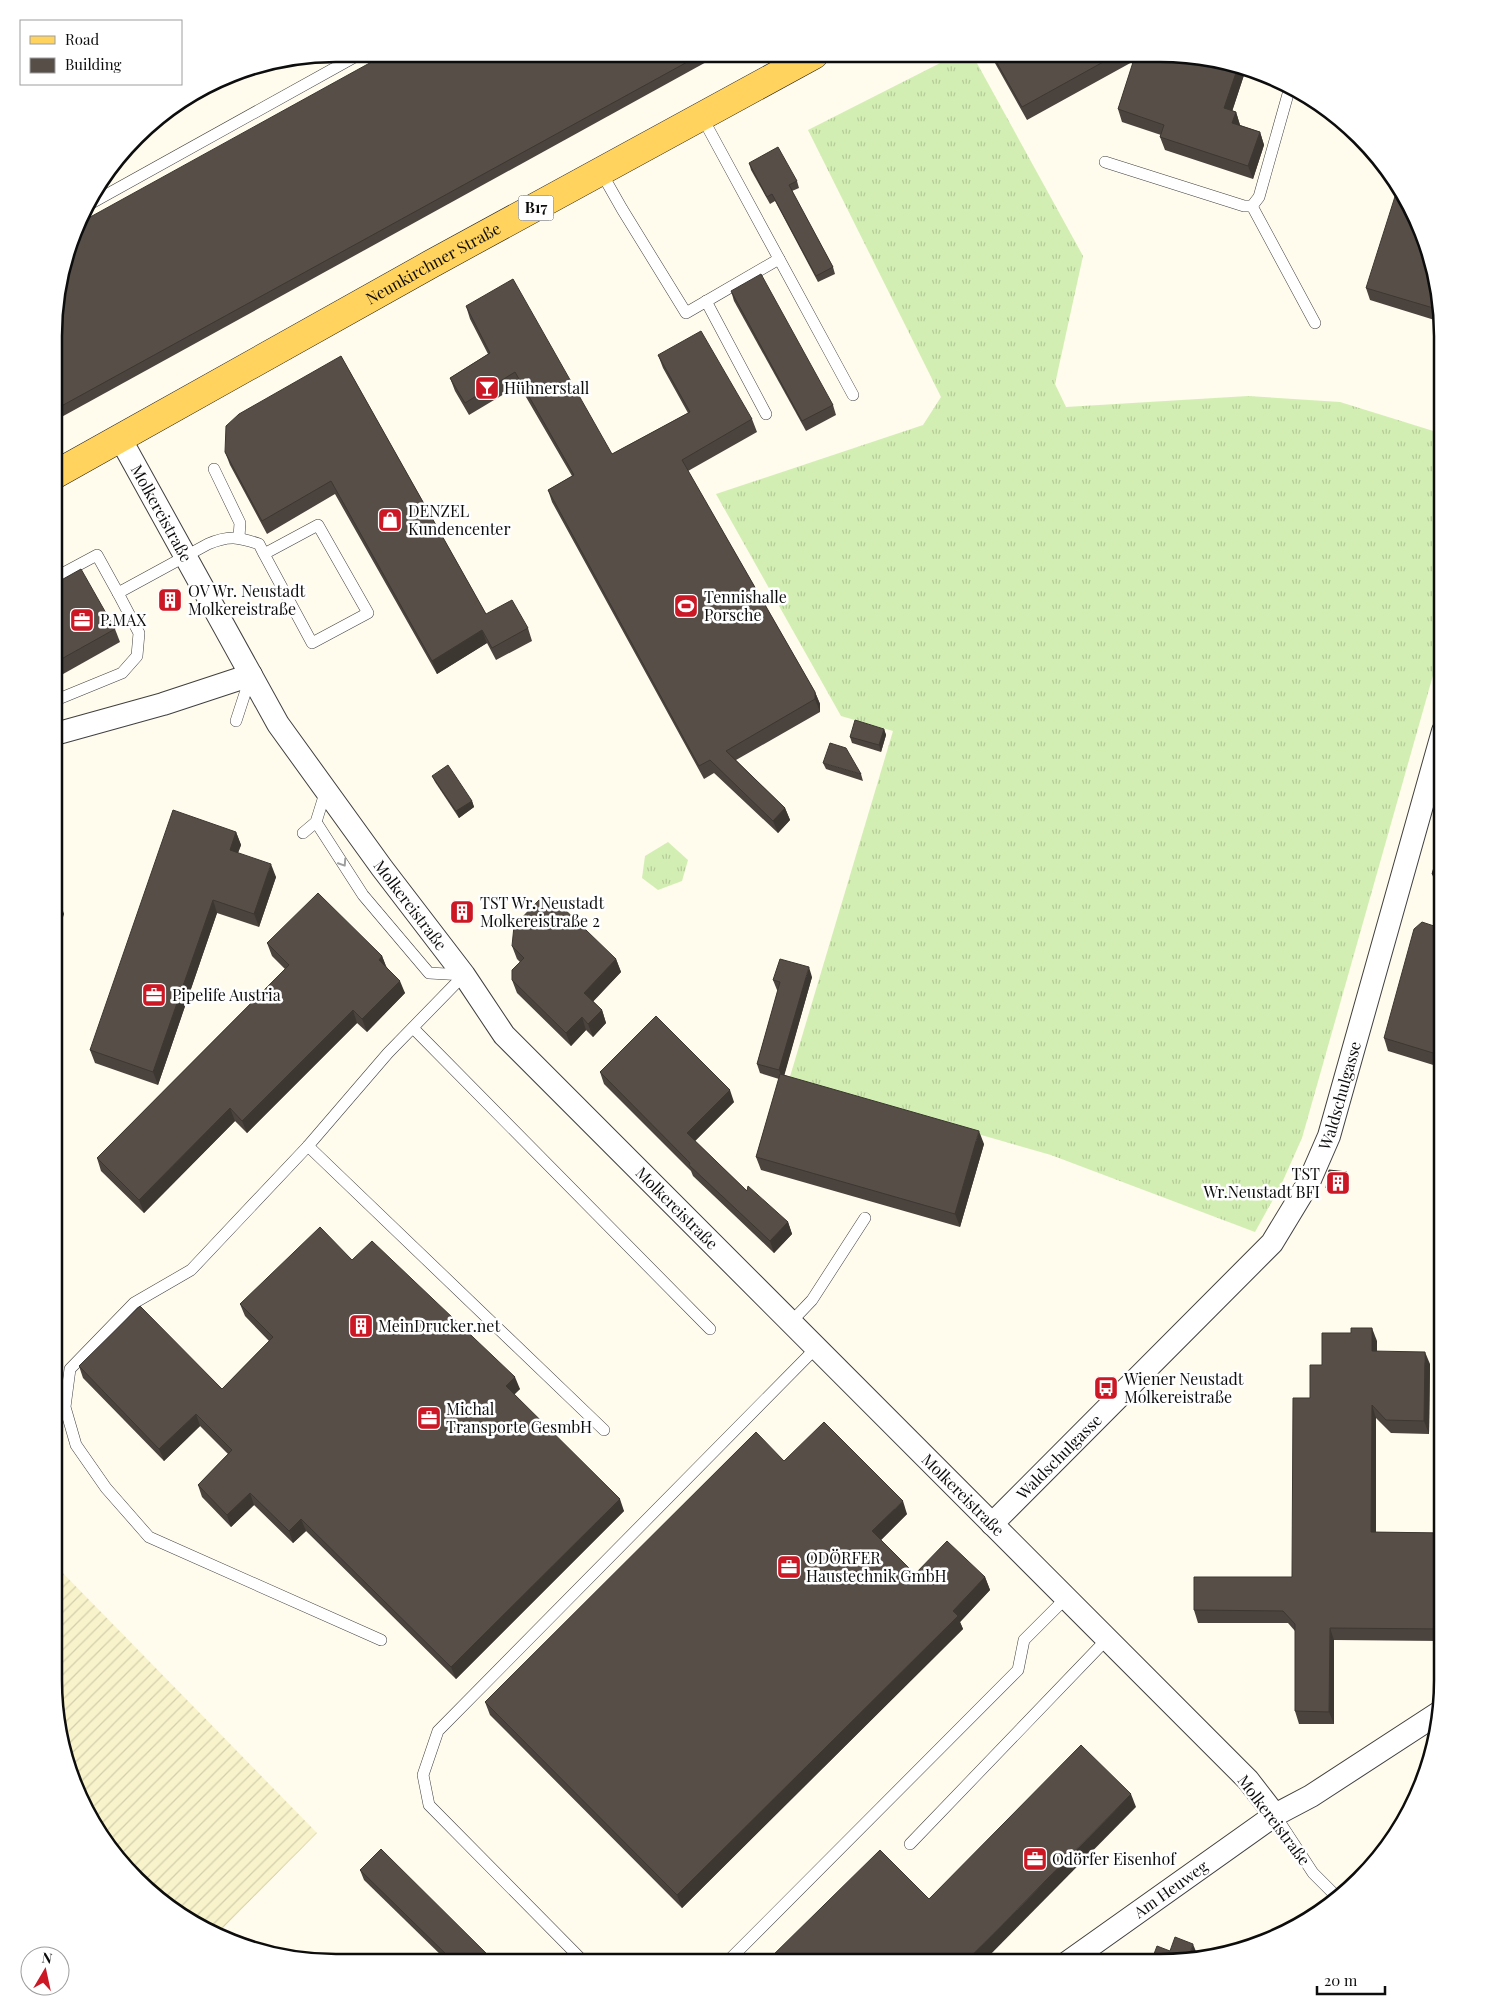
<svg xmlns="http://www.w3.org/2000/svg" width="1497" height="2016" font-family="'Playfair Display',serif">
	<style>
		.farmland { fill: url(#farmland-furrows) }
		.grass { fill: url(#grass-tufts) }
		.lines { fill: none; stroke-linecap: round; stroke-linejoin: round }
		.lane-casing { stroke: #404040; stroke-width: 12 }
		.street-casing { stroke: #404040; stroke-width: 24 }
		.primary-casing { stroke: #1e1e1e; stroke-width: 29 }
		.lane { stroke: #fff; stroke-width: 11 }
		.street { stroke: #fff; stroke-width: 22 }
		.primary { stroke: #ffd35d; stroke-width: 28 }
		.wall { fill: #4b433e }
		.shaded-wall { fill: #3d3732 }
		.building { fill: #574e48; stroke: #3d3732 }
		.oneway { stroke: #9e9e9e }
		.labels { text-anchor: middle; stroke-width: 5; stroke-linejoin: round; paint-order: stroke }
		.shield { fill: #fff; stroke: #565656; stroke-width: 1 }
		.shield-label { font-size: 15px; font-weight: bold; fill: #0d0d0d }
		.street-label { font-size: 16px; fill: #0d0d0d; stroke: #fff }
		.poi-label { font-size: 16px; fill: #0d0d0d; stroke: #fff; text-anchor: start }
		.rim { fill: none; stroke: #0d0d0d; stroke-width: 2.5 }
	</style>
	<defs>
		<pattern id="farmland-furrows" width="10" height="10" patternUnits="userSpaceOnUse" patternTransform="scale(1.25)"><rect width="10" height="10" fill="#f8f3ca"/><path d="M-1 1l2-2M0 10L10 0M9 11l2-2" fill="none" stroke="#d3cfac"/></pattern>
		<pattern id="grass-tufts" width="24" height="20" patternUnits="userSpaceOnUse" patternTransform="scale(1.25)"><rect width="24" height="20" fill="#d3eeb3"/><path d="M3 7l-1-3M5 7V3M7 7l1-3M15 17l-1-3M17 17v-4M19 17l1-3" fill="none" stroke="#b4cb99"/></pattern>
	</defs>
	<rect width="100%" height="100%" fill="#fffbed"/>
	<path class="farmland" d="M 54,1564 L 317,1833 L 218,1933 L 179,1914 L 124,1866 L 83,1805 L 63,1752 L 54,1679 Z"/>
	<g class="grass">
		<path d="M 954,56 L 973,56 L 1083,256 L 1055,384 L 1066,407 L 1248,396 L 1340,402 L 1443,434 L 1443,640 L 1302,1138 L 1281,1185 L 1255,1232 L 1051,1155 L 789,1080 L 893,731 L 841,716 L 716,494 L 923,425 L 941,397 L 808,130 Z"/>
		<path d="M 668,842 L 688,860 L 682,881 L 658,890 L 642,878 L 645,856 Z"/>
	</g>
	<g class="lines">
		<defs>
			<g id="lane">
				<path d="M 235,75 L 247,69"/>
				<path d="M 702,117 L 853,395"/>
				<path d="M 1105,162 L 1244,206 L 1252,206 L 1259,197 L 1290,87"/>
				<path d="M 601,172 L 622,209 L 686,313 L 779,259"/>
				<path d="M 88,205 L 360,54"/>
				<path d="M 1252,206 L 1315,323"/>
				<path d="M 706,301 L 766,414"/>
				<path d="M 214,469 L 240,523 L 239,537"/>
				<path d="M 56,577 L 97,555 L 118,593 L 208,544 C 229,535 238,537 259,544 L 264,554 L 312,643 L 368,613 L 318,525 L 264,554"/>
				<path d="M 56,700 L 122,673 L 137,656 L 139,633 L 118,593"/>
				<path d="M 236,721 L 251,675"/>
				<path d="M 316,822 L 363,895 L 429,973 L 464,975"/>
				<path d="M 303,833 L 316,822 L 326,790"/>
				<path d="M 413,1028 L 710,1329"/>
				<path d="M 308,1146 L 604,1430"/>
				<path d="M 792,1321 L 812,1300 L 865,1218"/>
				<path d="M 381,1640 L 149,1537 L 106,1488 L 76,1445 L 65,1407 L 70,1369 L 134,1303 L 191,1270 L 308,1146 L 388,1053 L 464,975"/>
				<path d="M 1275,1815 L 1313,1873 L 1338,1898"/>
				<path d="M 910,1844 L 1107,1639"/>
				<path d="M 583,1961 L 429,1805 L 423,1775 L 438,1731 L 816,1348"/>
				<path d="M 728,1961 L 1018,1670 L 1024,1640 L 1066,1598"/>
			</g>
			<g id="street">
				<path id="s1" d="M 120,438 L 278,724 L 382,868 L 464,975 L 504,1035 L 1248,1780 L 1275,1815"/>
				<path d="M 55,734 L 163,704 L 251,675"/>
				<path id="s2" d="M 992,1524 L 1272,1243 L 1309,1182 L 1329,1136 L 1443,731"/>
				<path id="s3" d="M 1068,1962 L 1275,1815 L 1311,1796 L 1440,1712"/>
			</g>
			<g id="primary">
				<path id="s4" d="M 56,474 L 431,264 L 814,55"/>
			</g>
		</defs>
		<use href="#lane" class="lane-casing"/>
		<use href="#street" class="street-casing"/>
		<use href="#primary" class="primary-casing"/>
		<use href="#lane" class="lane"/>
		<use href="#street" class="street"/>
		<use href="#primary" class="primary"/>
	</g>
	<g class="wall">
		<path d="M 386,54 L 719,55 L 56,420 L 56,300 Z"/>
		<path d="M 991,56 L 1197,56 L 1246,69 L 1232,111 L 1236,112 L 1240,125 L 1260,132 L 1264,145 L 1253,179 L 1165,150 L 1160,137 L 1161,135 L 1122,122 L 1118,109 L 1134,61 L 1027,120 Z"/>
		<path d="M 749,163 L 797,181 L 799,188 L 792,191 L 833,267 L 835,274 L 818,282 L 775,201 L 770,204 L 751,170 Z"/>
		<path d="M 1434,264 L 1441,322 L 1370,300 L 1366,288 Z"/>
		<path d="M 731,291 L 833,405 L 836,415 L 806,431 L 734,301 Z"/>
		<path d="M 466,306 L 612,454 L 688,413 L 663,368 L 658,355 L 752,419 L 757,432 L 688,471 L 815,692 L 820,704 L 820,712 L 736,760 L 785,808 L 790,820 L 778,833 L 714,773 L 704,779 L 552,502 L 548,490 L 572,476 L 519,385 L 469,415 L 455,391 L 450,378 L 488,354 L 470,319 Z"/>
		<path d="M 341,356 L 486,614 L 528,628 L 532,641 L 496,660 L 487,643 L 437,674 L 335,494 L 267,534 L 230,465 L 225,452 Z"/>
		<path d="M 56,583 L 115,629 L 120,642 L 56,678 Z"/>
		<path d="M 884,729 L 886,735 L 881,752 L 852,743 L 850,737 Z"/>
		<path d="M 823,763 L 861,774 L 863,781 L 826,769 Z"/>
		<path d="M 432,776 L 472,801 L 474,807 L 459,818 L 435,782 Z"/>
		<path d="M 236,832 L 241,845 L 238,853 L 276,877 L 259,927 L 217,913 L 158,1085 L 95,1063 L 90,1050 Z"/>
		<path d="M 1443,837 L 1443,889 L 1437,887 L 1432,874 Z"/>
		<path d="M 1443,929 L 1443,1068 L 1388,1051 L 1384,1038 Z"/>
		<path d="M 267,943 L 382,956 L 386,966 L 405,993 L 367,1032 L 357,1023 L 247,1133 L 235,1121 L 144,1213 L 101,1171 L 97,1158 L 285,969 L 272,956 Z"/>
		<path d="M 512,946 L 616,959 L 621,972 L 593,1001 L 602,1010 L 606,1023 L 593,1037 L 586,1030 L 571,1046 L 517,993 L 512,980 L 520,962 L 517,959 Z"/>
		<path d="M 812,977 L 784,1075 L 984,1144 L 960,1227 L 761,1170 L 756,1157 L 779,1079 L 760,1073 L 757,1064 L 778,990 L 777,990 L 773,980 Z"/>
		<path d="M 600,1072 L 734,1102 L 695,1141 L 747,1191 L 788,1222 L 792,1234 L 774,1253 L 693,1176 L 691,1171 L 604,1084 Z"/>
		<path d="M 1348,1176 L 1345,1194 L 1327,1191 L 1326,1188 Z"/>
		<path d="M 352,1260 L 520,1389 L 514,1394 L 624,1511 L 456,1679 L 306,1531 L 293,1543 L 254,1505 L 231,1527 L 202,1497 L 198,1485 L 228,1454 L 200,1426 L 164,1461 L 83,1378 L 79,1366 L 222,1389 L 269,1341 L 245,1316 L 240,1304 Z"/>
		<path d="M 1377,1341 L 1377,1351 L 1430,1364 L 1429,1434 L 1391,1433 L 1376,1418 L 1376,1532 L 1443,1533 L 1443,1641 L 1334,1640 L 1334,1724 L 1299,1724 L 1295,1711 L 1295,1631 L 1288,1623 L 1198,1623 L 1194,1610 L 1292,1577 L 1310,1398 L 1322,1365 Z"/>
		<path d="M 784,1461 L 907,1514 L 881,1540 L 915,1574 L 985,1577 L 990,1590 L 960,1622 L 963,1629 L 682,1908 L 490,1715 L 485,1702 Z"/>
		<path d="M 360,1870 L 493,1960 L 446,1960 L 364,1880 Z"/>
	</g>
	<g class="shaded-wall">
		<path d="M 1238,67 L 1246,69 L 1229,121 L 1224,108 Z"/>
		<path d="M 1236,112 L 1240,125 L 1237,136 L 1232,123 Z"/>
		<path d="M 1260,132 L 1264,145 L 1253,179 L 1248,166 Z"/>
		<path d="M 482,630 L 487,643 L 437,674 L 432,661 Z"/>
		<path d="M 815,692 L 820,704 L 820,712 L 815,699 Z"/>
		<path d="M 884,729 L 886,735 L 881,752 L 879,745 Z"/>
		<path d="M 472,801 L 474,807 L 459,818 L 456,811 Z"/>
		<path d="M 785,808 L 790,820 L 778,833 L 773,821 Z"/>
		<path d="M 236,832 L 241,845 L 234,863 L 230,850 Z"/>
		<path d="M 271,864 L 276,877 L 259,927 L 254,914 Z"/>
		<path d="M 213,900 L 217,913 L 158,1085 L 153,1072 Z"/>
		<path d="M 61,905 L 64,914 L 55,942 L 55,925 Z"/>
		<path d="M 382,956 L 387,969 L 379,960 Z"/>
		<path d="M 616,959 L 621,972 L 589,1006 L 584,993 Z"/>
		<path d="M 809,967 L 812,977 L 783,1080 L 779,1070 Z"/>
		<path d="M 400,981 L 405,993 L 367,1032 L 362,1019 Z"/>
		<path d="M 353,1010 L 357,1023 L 247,1133 L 242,1121 Z"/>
		<path d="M 602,1010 L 606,1023 L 593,1037 L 588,1024 Z"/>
		<path d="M 582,1017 L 586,1030 L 571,1046 L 566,1033 Z"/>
		<path d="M 730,1090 L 734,1102 L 691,1145 L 687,1133 Z"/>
		<path d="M 230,1108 L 235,1121 L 144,1213 L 139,1200 Z"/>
		<path d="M 979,1131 L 984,1144 L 960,1227 L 955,1214 Z"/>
		<path d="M 1347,1172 L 1348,1176 L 1345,1194 L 1344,1190 Z"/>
		<path d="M 788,1222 L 792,1234 L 774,1253 L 770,1241 Z"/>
		<path d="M 1372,1328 L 1377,1341 L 1377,1363 L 1372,1351 Z"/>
		<path d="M 1425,1352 L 1430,1364 L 1429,1434 L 1424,1421 Z"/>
		<path d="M 515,1377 L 520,1389 L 511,1398 L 506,1386 Z"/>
		<path d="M 1372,1405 L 1376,1418 L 1376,1545 L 1371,1532 Z"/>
		<path d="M 196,1414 L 200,1426 L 164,1461 L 159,1449 Z"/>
		<path d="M 250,1493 L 254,1505 L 231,1527 L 227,1515 Z"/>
		<path d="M 620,1499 L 624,1511 L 456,1679 L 451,1667 Z"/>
		<path d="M 903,1501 L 907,1514 L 877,1544 L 872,1531 Z"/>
		<path d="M 301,1519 L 306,1531 L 293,1543 L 289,1531 Z"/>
		<path d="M 985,1577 L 990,1590 L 960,1622 L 963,1629 L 682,1908 L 677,1895 Z"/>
		<path d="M 1330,1628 L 1334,1640 L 1334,1724 L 1329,1712 Z"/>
		<path d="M 1131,1794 L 1136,1807 L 983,1962 L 965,1962 Z"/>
		<path d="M 1193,1944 L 1197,1954 L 1196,1958 L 1188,1959 Z"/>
	</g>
	<g class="building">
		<path d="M 386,54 L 700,55 L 56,409 L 56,300 L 83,221 Z"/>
		<path d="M 993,56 L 1114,56 L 1022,107 Z"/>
		<path d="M 1135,56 L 1197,56 L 1238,67 L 1224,108 L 1236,112 L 1232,123 L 1260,132 L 1248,166 L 1160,137 L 1164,125 L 1118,109 Z"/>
		<path d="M 778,147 L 797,181 L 789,185 L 833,267 L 816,276 L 772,194 L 767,197 L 749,163 Z"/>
		<path d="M 1398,187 L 1414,211 L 1434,264 L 1440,310 L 1366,288 Z"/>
		<path d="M 761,274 L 833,405 L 802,421 L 731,291 Z"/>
		<path d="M 513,279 L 612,454 L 690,412 L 658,355 L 701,331 L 752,419 L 682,460 L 815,692 L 815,699 L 726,751 L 785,808 L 773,821 L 710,760 L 699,766 L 548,490 L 574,475 L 515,372 L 465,403 L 450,378 L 490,353 L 466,306 Z"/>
		<path d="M 341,356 L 486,614 L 512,600 L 528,628 L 492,648 L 482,630 L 432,661 L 331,481 L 262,521 L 225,452 L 226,426 L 239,414 Z"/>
		<path d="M 81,569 L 115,629 L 56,662 L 56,583 Z"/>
		<path d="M 855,720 L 884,729 L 879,745 L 850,737 Z"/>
		<path d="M 830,743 L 846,748 L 861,774 L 823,763 Z"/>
		<path d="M 448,765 L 472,801 L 456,811 L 432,776 Z"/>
		<path d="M 173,810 L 236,832 L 230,850 L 271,864 L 254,914 L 213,900 L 153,1072 L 90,1050 Z"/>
		<path d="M 1443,837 L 1443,877 L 1432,874 Z"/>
		<path d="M 318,893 L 382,956 L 379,960 L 400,981 L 362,1019 L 353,1010 L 242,1121 L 230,1108 L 139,1200 L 97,1158 L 289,965 L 267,943 Z"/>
		<path d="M 539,900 L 556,901 L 616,959 L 584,993 L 602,1010 L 588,1024 L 582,1017 L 566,1033 L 512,980 L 512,970 L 524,958 L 512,946 L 514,926 Z"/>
		<path d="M 55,903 L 61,905 L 55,925 Z"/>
		<path d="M 1422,922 L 1443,929 L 1443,1056 L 1384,1038 L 1414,929 Z"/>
		<path d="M 780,959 L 809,967 L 779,1070 L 757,1064 L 780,982 L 773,980 Z"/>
		<path d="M 656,1016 L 730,1090 L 687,1133 L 747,1191 L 748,1186 L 788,1222 L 770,1241 L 689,1165 L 690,1163 L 600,1072 Z"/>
		<path d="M 780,1074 L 979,1131 L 955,1214 L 756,1157 Z"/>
		<path d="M 1329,1170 L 1347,1172 L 1344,1190 L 1326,1188 Z"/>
		<path d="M 320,1227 L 352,1260 L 372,1241 L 515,1377 L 506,1386 L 620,1499 L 451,1667 L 301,1519 L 289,1531 L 250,1493 L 227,1515 L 198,1485 L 232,1450 L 196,1414 L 159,1449 L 79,1366 L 140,1306 L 222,1389 L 273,1337 L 240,1304 Z"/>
		<path d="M 1351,1328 L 1372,1328 L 1372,1351 L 1425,1352 L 1424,1421 L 1386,1420 L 1372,1405 L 1371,1532 L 1443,1533 L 1443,1629 L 1330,1628 L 1329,1712 L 1295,1711 L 1295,1624 L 1283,1611 L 1194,1610 L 1194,1577 L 1292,1577 L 1293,1398 L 1310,1398 L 1310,1365 L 1322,1365 L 1322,1333 L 1351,1333 Z"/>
		<path d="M 824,1422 L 903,1501 L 872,1531 L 915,1574 L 947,1541 L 985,1577 L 953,1611 L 958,1616 L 677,1895 L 485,1702 L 756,1432 L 784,1461 Z"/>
		<path d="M 1081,1745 L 1131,1794 L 965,1962 L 767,1961 L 880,1850 L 929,1899 Z"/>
		<path d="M 381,1849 L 493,1960 L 452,1960 L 360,1870 Z"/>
		<path d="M 1175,1937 L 1193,1944 L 1188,1958 L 1189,1958 L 1160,1962 L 1151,1962 L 1157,1946 L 1170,1951 Z"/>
	</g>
	<defs><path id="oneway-chevron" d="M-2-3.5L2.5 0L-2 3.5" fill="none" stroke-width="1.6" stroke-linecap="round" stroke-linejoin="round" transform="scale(1.25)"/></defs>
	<use class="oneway" href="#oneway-chevron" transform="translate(343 863) rotate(57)"/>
	<defs>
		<symbol id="bar-square" viewBox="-11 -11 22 22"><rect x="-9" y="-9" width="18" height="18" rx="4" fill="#cc1725" stroke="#fff"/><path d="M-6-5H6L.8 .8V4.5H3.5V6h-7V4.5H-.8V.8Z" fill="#fff"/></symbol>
		<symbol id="shop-square" viewBox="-11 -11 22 22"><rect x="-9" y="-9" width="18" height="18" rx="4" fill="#cc1725" stroke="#fff"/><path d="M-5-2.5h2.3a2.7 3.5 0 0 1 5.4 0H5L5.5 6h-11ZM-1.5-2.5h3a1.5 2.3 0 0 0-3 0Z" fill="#fff"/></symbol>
		<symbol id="building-square" viewBox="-11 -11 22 22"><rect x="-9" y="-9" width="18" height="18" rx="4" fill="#cc1725" stroke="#fff"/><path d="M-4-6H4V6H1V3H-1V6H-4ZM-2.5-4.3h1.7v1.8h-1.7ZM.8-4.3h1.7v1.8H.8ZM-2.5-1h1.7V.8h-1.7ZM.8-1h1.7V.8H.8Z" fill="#fff"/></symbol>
		<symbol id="stadium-square" viewBox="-11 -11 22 22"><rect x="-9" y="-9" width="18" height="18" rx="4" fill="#cc1725" stroke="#fff"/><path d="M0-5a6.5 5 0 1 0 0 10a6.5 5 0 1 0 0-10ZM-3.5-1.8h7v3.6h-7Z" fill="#fff"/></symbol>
		<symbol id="office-square" viewBox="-11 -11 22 22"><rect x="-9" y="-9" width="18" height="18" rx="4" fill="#cc1725" stroke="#fff"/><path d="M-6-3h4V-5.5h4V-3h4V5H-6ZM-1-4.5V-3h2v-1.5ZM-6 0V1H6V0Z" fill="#fff"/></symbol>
		<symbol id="bus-square" viewBox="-11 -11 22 22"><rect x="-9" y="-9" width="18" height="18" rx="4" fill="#cc1725" stroke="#fff"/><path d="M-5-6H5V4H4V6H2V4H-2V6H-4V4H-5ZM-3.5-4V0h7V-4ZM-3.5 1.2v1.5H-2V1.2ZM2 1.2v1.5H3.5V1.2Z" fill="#fff"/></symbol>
	</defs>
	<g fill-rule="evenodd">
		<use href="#bar-square" x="473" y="374" width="28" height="28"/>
		<use href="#shop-square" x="376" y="506" width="28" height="28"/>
		<use href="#building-square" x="156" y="586" width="28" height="28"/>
		<use href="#stadium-square" x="672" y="592" width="28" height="28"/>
		<use href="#office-square" x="68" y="606" width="28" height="28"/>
		<use href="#building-square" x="448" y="898" width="28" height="28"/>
		<use href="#office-square" x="140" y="981" width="28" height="28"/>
		<use href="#building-square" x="1324" y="1169" width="28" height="28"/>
		<use href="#building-square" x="347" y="1312" width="28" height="28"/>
		<use href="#bus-square" x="1092" y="1374" width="28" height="28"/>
		<use href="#office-square" x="415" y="1404" width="28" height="28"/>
		<use href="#office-square" x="775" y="1553" width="28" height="28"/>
		<use href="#office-square" x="1021" y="1845" width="28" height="28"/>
	</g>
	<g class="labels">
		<rect class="shield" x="518.5" y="195.5" width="35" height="25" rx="4"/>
		<g class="shield-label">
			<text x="536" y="213">B17</text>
		</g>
		<g class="street-label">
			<text dy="6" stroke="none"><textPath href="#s4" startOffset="432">Neunkirchner Straße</textPath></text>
			<text dy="6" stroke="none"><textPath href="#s1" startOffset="86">Molkereistraße</textPath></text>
			<text dy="6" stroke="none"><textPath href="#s1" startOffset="551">Molkereistraße</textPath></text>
			<text dy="6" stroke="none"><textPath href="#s2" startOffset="560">Waldschulgasse</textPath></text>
			<text dy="6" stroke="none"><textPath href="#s1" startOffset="956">Molkereistraße</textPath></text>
			<text dy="6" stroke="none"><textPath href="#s2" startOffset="95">Waldschulgasse</textPath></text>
			<text dy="6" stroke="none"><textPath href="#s1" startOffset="1361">Molkereistraße</textPath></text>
			<text transform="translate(1274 1820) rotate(53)" y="6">Molkereistraße</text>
			<text dy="6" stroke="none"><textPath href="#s3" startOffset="126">Am Heuweg</textPath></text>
		</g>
		<g class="poi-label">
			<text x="504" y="394">Hühnerstall</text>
			<text x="408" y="517">DENZEL<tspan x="408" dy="18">Kundencenter</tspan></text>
			<text x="188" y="597">OV Wr. Neustadt<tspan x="188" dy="18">Molkereistraße</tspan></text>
			<text x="704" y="603">Tennishalle<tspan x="704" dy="18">Porsche</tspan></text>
			<text x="100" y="626">P.MAX</text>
			<text x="480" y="909">TST Wr. Neustadt<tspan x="480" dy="18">Molkereistraße 2</tspan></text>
			<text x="172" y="1001">Pipelife Austria</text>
			<text x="1320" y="1180" text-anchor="end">TST<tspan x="1320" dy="18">Wr.Neustadt BFI</tspan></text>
			<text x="378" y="1332">MeinDrucker.net</text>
			<text x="1124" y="1385">Wiener Neustadt<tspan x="1124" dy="18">Molkereistraße</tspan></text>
			<text x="446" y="1415">Michal<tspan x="446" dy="18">Transporte GesmbH</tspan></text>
			<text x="806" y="1564">ODÖRFER<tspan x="806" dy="18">Haustechnik GmbH</tspan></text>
			<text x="1052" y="1865">Odörfer Eisenhof</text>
		</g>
	</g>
	<path d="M0 0H1497V2016H0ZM336 62H1160A274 274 0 0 1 1434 336V1680A274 274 0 0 1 1160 1954H336A274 274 0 0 1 62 1680V336A274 274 0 0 1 336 62Z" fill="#fff" fill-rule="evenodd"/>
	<path class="rim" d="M336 62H1160A274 274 0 0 1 1434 336V1680A274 274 0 0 1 1160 1954H336A274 274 0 0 1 62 1680V336A274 274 0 0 1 336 62Z"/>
	<rect x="20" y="20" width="162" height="65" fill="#ffffff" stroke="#9e9e9e"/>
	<rect x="30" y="36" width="25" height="8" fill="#ffd35d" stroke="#9e9e9e"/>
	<text x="65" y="45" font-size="15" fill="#0d0d0d">Road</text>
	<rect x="30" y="58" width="25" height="15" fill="#574e48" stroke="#9e9e9e"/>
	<text x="65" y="70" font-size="15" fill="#0d0d0d">Building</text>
	<g transform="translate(45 1971) rotate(9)"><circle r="24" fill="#ffffff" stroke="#9e9e9e"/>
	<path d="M0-4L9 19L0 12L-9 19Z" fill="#cc1725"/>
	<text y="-8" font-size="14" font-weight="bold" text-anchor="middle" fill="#0d0d0d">N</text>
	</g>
	<path d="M1317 1986v8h68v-8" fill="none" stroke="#0d0d0d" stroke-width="2.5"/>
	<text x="1324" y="1986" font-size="15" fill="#0d0d0d" stroke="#ffffff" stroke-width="4" paint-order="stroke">20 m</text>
</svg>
